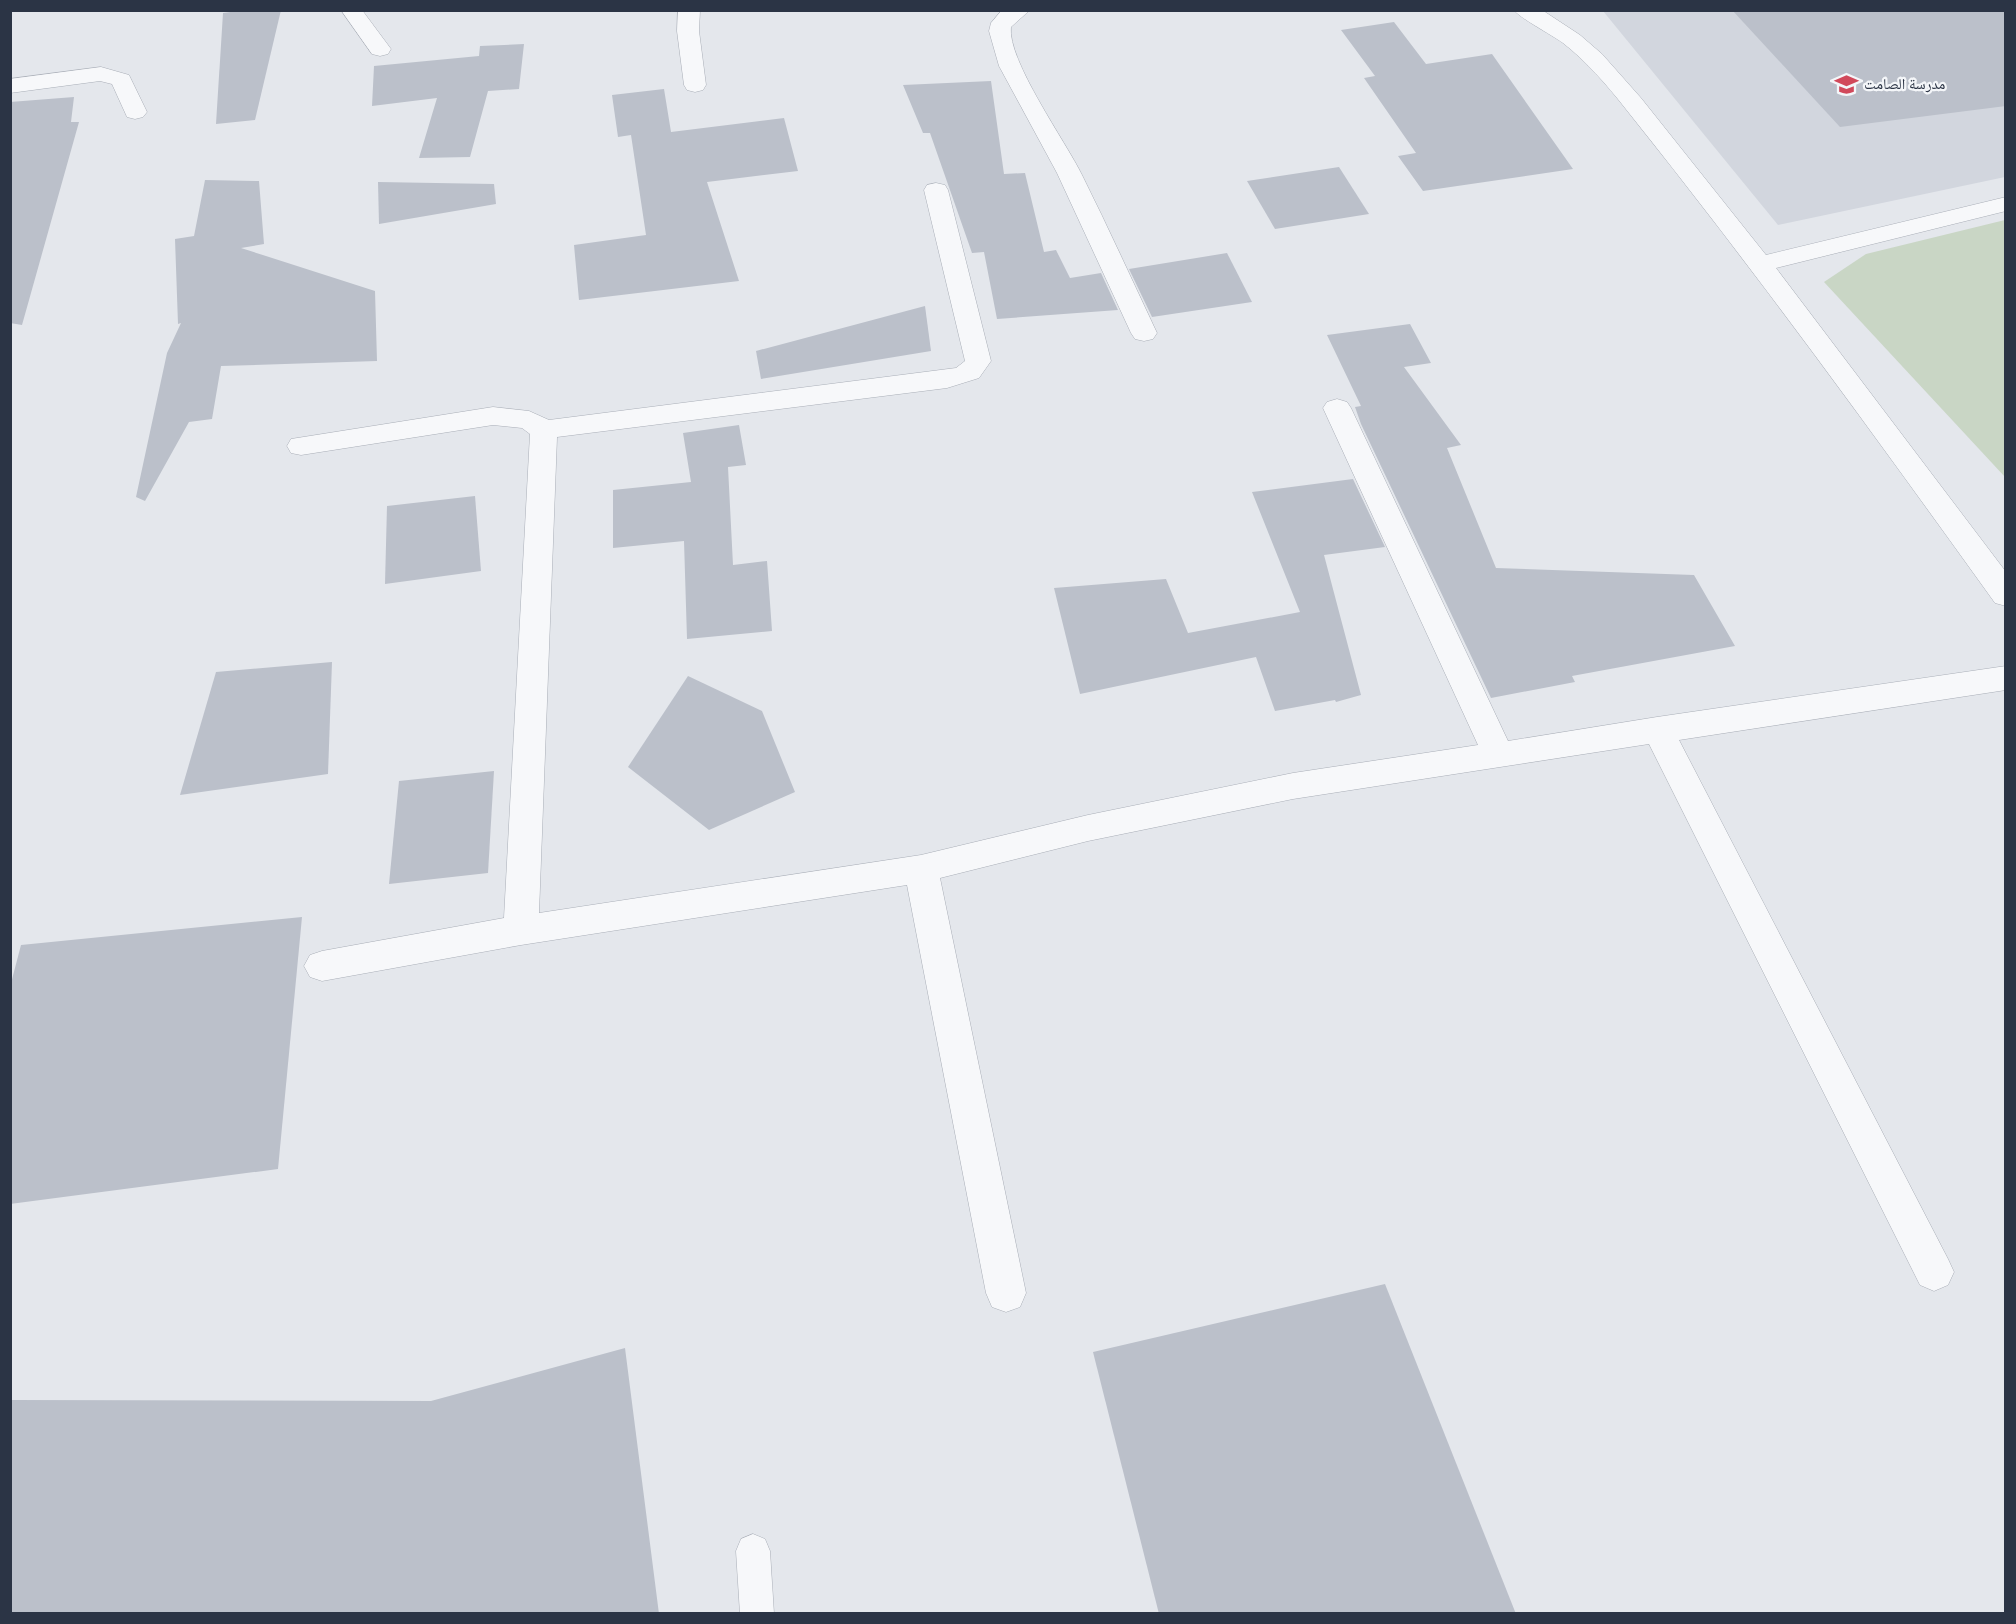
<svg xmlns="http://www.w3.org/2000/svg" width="2016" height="1624" font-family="'Golos Text','Noto Naskh Arabic',sans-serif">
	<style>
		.built { fill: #d2d6de }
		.green { fill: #c9d6c5 }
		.building { fill: #bbc0ca }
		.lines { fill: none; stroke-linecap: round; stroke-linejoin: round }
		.lane-casing { stroke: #a9aeb7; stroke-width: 1 }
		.street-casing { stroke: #a9aeb7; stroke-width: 1 }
		.lane { fill: #f7f8fa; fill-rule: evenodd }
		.street { fill: #f7f8fa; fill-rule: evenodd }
		.labels { text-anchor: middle; stroke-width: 4.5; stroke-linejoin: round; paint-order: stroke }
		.far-poi-label { font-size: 15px; fill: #2b3445; stroke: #f4f6f9; text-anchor: start }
	</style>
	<rect width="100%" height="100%" fill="#e4e7ec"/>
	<path class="built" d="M 1603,11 L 2005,11 L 2005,177 L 1778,225 Z"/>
	<path class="green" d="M 2005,220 L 2006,220 L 2005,477 L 1824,282 L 1866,254 Z"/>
	<g class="building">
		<path d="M 245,10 L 281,10 L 255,120 L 216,124 L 223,13 Z"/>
		<path d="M 1732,10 L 2006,10 L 2006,106 L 1840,127 Z"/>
		<path d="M 1394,22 L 1426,64 L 1492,54 L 1573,169 L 1423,191 L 1398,156 L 1416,153 L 1364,78 L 1375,76 L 1341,30 Z"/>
		<path d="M 524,44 L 519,89 L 488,91 L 470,157 L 419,158 L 437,98 L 372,106 L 374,66 L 479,56 L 480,46 Z"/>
		<path d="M 991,81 L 1004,174 L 1025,173 L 1044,252 L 1056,250 L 1070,278 L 1101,273 L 1118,310 L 997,319 L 984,252 L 972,253 L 930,133 L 923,133 L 903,85 Z"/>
		<path d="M 664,89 L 671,132 L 784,118 L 798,171 L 707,182 L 739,281 L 579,300 L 574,245 L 646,235 L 631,135 L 618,137 L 612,95 Z"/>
		<path d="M 74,97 L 71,122 L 79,122 L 22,325 L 10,323 L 10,102 Z"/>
		<path d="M 1339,167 L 1369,214 L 1275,229 L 1247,181 Z"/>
		<path d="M 205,180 L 259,181 L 264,244 L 241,248 L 375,291 L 377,361 L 221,366 L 212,419 L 189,422 L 145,501 L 136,497 L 167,353 L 181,323 L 178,324 L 175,239 L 194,236 Z"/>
		<path d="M 378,182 L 494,184 L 496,204 L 379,224 Z"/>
		<path d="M 1227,253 L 1252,302 L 1152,317 L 1129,269 Z"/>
		<path d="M 925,306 L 931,351 L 761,379 L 756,351 Z"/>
		<path d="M 1410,324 L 1431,363 L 1404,367 L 1461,445 L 1447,448 L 1496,568 L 1694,575 L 1735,646 L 1572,676 L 1575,682 L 1491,698 L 1361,424 L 1355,407 L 1361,406 L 1327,335 Z"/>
		<path d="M 739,425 L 746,465 L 728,467 L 733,565 L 767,561 L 772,631 L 687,639 L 684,541 L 613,548 L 613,490 L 691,482 L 683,433 Z"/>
		<path d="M 1353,479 L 1385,547 L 1324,555 L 1361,695 L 1336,702 L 1335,700 L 1275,711 L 1256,657 L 1080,694 L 1054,588 L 1166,579 L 1188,633 L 1300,612 L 1252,492 Z"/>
		<path d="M 475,496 L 481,571 L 385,584 L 387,506 Z"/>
		<path d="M 332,662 L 328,774 L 180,795 L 216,672 Z"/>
		<path d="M 688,676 L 762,711 L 795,792 L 709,830 L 628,767 Z"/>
		<path d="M 494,771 L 488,873 L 389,884 L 399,781 Z"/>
		<path d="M 302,917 L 278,1169 L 10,1204 L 10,987 L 21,945 Z"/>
		<path d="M 1385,1284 L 1516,1614 L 1159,1614 L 1093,1352 Z"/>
		<path d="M 625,1348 L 659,1614 L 10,1614 L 10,1400 L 431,1401 Z"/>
	</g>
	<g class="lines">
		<defs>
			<path id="lane" d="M 753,1534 L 765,1539 L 770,1551 L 774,1614 L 740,1614 L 736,1551 L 741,1539 Z"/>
			<g id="street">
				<path d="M 341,10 L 362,10 L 391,49 L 388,54 L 380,56 L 372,54 Z"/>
				<path d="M 678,10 L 700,10 L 699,31 L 706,85 L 703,90 L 695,92 L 687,90 L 684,85 L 677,31 Z"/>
				<path d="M 1002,10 L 1030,10 L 1011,27 C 1007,60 1066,142 1082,175 C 1108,227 1132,280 1157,333 L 1153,339 L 1144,341 L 1135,339 L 1131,333 L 1057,173 L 999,66 L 989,31 L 991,23 Z"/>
				<path d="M 1514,10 L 1542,10 L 1580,35 L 1602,54 L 1641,98 L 1766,255 L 2006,197 L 2006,211 L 1776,268 L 2006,572 L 2006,606 L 1995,603 C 1875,436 1754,269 1625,108 C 1607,85 1586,61 1563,43 C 1552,35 1518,17 1514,10 Z"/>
				<path d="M 101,67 L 129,75 L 147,112 L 143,117 L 135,119 L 127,117 L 112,84 L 100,81 L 10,93 L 10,79 Z"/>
				<path d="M 936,183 L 945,185 L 948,190 L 991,361 L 979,378 L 947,388 L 557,437 L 539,913 L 921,855 L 1088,815 L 1293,773 L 1478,745 L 1323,408 L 1327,402 L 1337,399 L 1347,402 L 1351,408 L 1508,741 L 1657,717 L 2006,666 L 2006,690 L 1679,740 L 1948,1259 L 1954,1272 L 1948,1285 L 1934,1291 L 1920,1285 L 1649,744 L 1293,799 L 1088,841 L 940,878 L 1026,1293 L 1020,1307 L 1006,1312 L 992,1307 L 986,1293 L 907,885 L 521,945 L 322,981 L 310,977 L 304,966 L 310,955 L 322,951 L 504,918 L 530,434 L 522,428 L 493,425 L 301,455 L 291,453 L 287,446 L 291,439 L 493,407 L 529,411 L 549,420 L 956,368 L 965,361 L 924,190 L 927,185 Z"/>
			</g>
		</defs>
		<use href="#lane" class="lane-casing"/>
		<use href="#street" class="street-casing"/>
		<use href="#lane" class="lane"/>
		<use href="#street" class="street"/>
	</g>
	<defs>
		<symbol id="school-bare" viewBox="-9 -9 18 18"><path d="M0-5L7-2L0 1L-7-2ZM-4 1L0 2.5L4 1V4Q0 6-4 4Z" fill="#d1495b" stroke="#f4f6f9" stroke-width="2.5" paint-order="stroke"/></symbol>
	</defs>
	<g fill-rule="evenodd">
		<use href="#school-bare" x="1830" y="68" width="33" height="33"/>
	</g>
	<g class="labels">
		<g class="far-poi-label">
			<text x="1864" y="89">مدرسة الصامت</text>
		</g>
	</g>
	<rect width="2016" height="1624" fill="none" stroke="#2b3445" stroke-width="24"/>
</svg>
